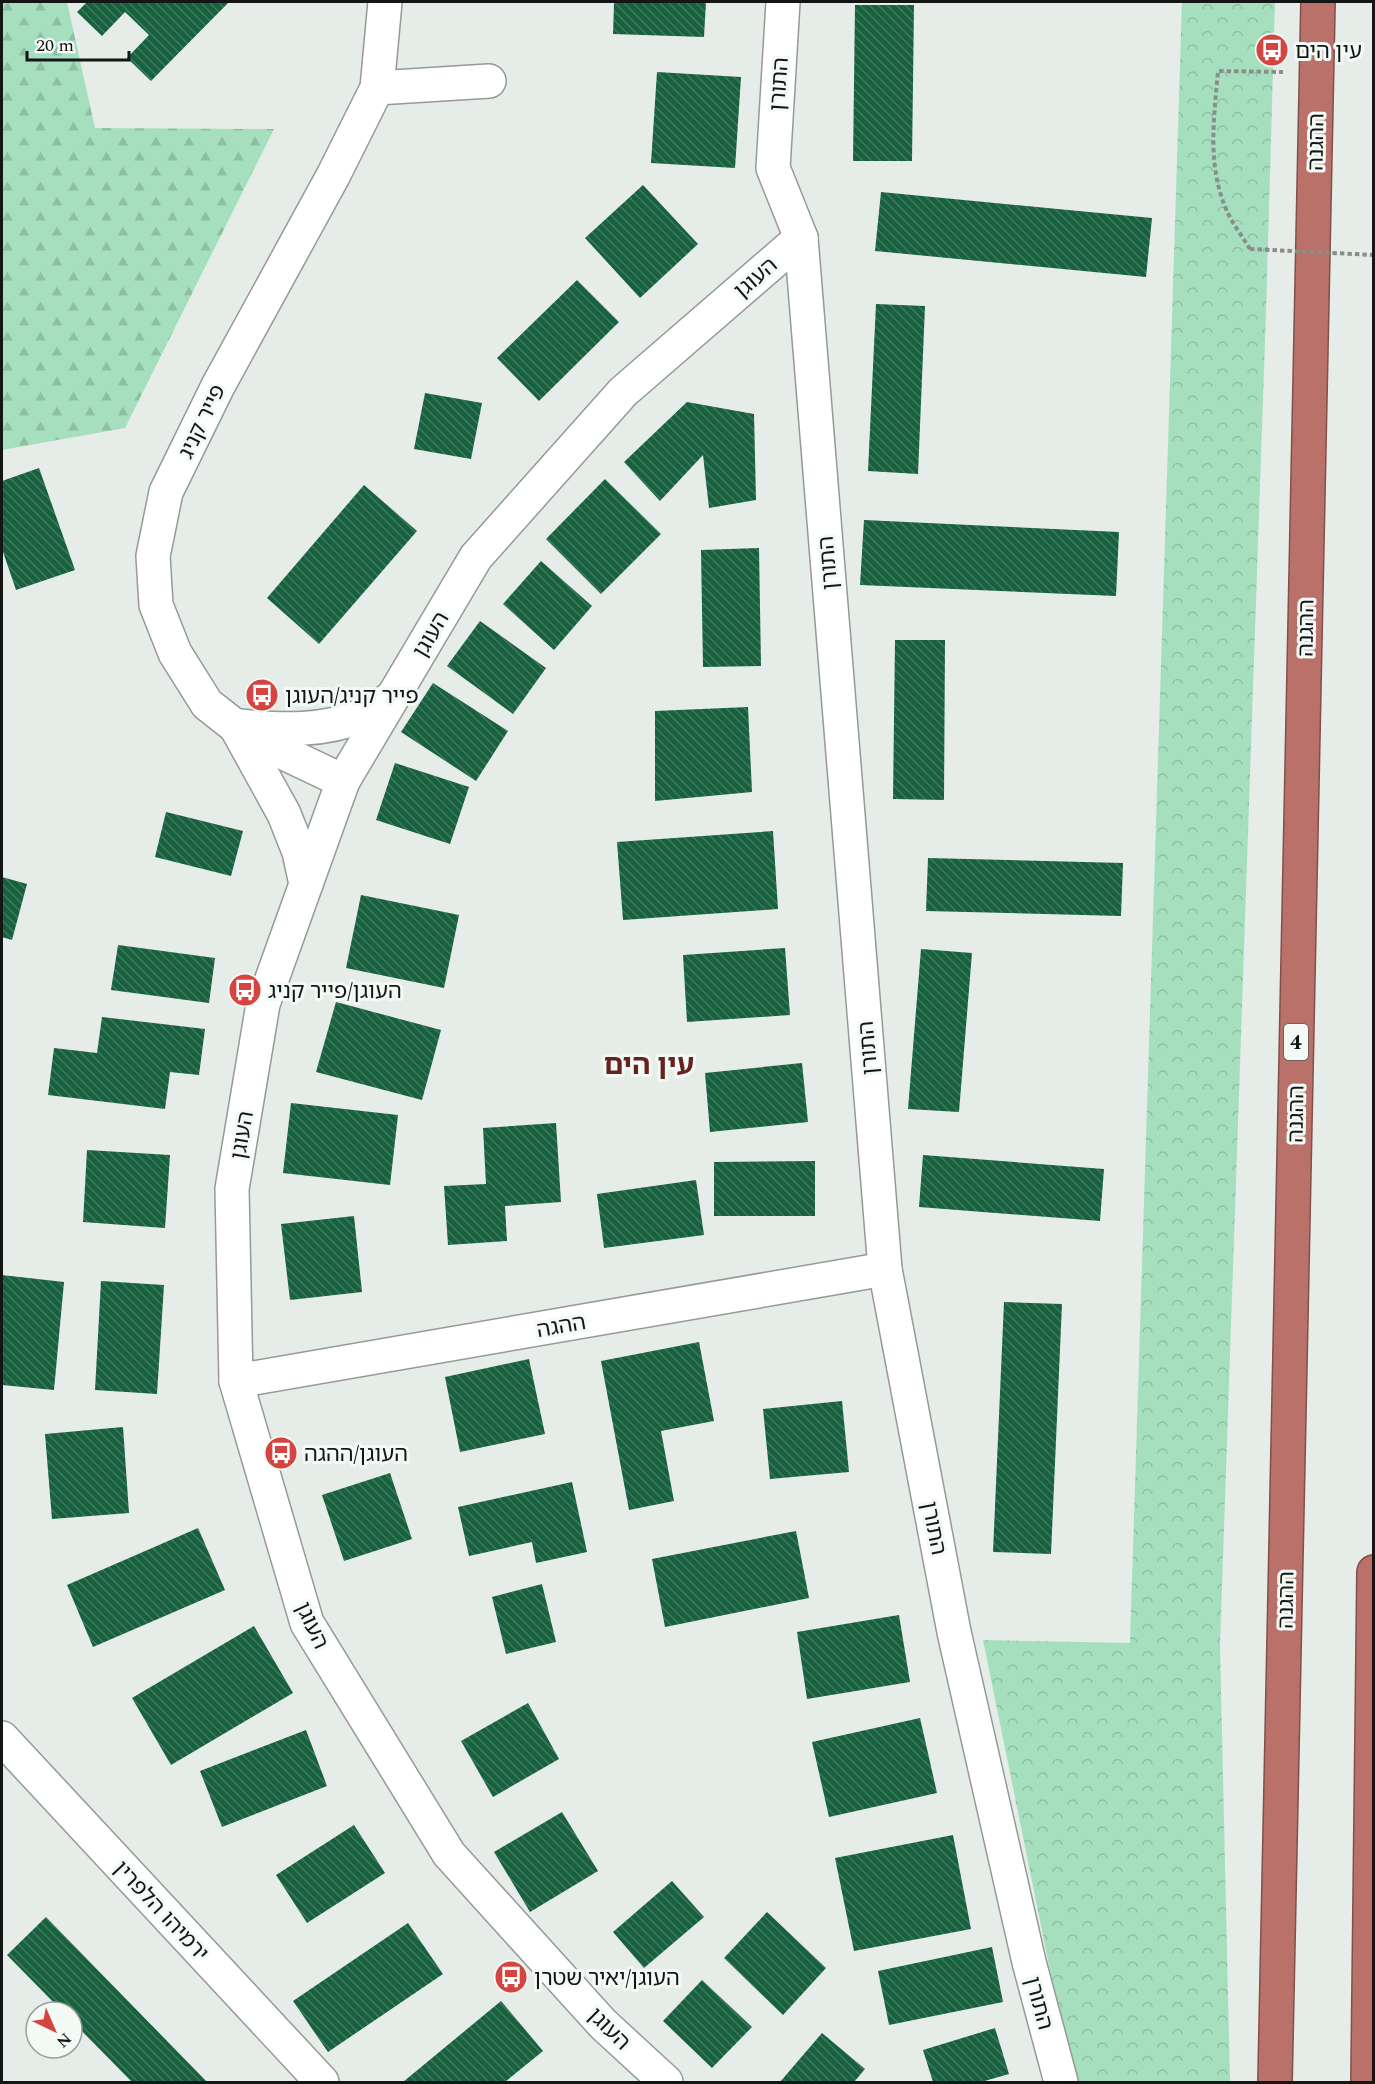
<svg xmlns="http://www.w3.org/2000/svg" width="1375" height="2084" font-family="Spectral,'Noto Sans Hebrew',serif">
	<style>
		.forest { fill: url(#forest-firs) }
		.park { fill: url(#park-crowns) }
		.building { fill: url(#building-back-hatch) }
		.lines { fill: none; stroke-linecap: round; stroke-linejoin: round }
		.minor-casing { stroke: #949a96; stroke-width: 36 }
		.highway-casing { stroke: #80514c; stroke-width: 36 }
		.path { stroke: #898e8b; stroke-width: 4; stroke-dasharray: 4.5 3; stroke-linecap: butt }
		.minor { stroke: #fff; stroke-width: 33 }
		.highway { stroke: #ba716a; stroke-width: 33 }
		.path-bridge { stroke: #898e8b; stroke-width: 4; stroke-dasharray: 4.5 3; stroke-linecap: butt }
		.labels { text-anchor: middle; stroke-width: 6; stroke-linejoin: round; paint-order: stroke }
		.shield { fill: #f3faf6; stroke: #575a58; stroke-width: 1.5 }
		.shield-label { font-size: 21px; font-weight: bold; fill: #141615 }
		.poi-label { font-size: 22px; fill: #141615; stroke: #f3faf6; text-anchor: start }
		.street-label { font-size: 22px; fill: #141615; stroke: #f3faf6 }
		.district-label { font-size: 28px; font-weight: bold; fill: #67221f; stroke: #f3faf6 }
	</style>
	<defs>
		<pattern id="forest-firs" width="22" height="20" patternUnits="userSpaceOnUse" patternTransform="scale(1.5)"><rect width="22" height="20" fill="#a6dfbe"/><path d="M5 1l3.5 6h-7zM16 11l3.5 6h-7z" fill="#8ebfa2"/></pattern>
		<pattern id="park-crowns" width="20" height="18" patternUnits="userSpaceOnUse" patternTransform="scale(1.5)"><rect width="20" height="18" fill="#a6dfbe"/><path d="M2 6a3 3 0 1 1 6 0M12 15a3 3 0 1 1 6 0" fill="none" stroke="#8ebfa2"/></pattern>
		<pattern id="building-back-hatch" width="6" height="6" patternUnits="userSpaceOnUse" patternTransform="scale(1.5)"><rect width="6" height="6" fill="#18613f"/><path d="M-1 5l2 2M0 0l6 6M5-1l2 2" fill="none" stroke="#40775e"/></pattern>
	</defs>
	<rect width="100%" height="100%" fill="#e6ede9"/>
	<path class="forest" d="M 2,2 L 67,2 L 95,128 L 274,129 L 125,428 L 2,450 Z"/>
	<path class="park" d="M 1182,2 L 1275,2 L 1266,312 L 1220,1645 L 1230,2082 L 1076,2082 L 1050,1970 L 983,1640 L 1130,1643 Z"/>
	<g class="building">
		<path d="M 87,2 L 229,2 L 151,81 L 127,58 L 149,35 L 125,12 L 102,36 L 77,12 Z"/>
		<path d="M 614,2 L 706,2 L 704,37 L 613,34 Z"/>
		<path d="M 855,5 L 914,5 L 912,161 L 853,161 Z"/>
		<path d="M 657,72 L 741,77 L 735,168 L 651,163 Z"/>
		<path d="M 643,185 L 698,244 L 640,298 L 585,238 Z"/>
		<path d="M 881,192 L 1152,218 L 1146,277 L 875,251 Z"/>
		<path d="M 577,280 L 619,322 L 539,401 L 497,358 Z"/>
		<path d="M 876,304 L 925,306 L 918,474 L 868,471 Z"/>
		<path d="M 425,393 L 482,403 L 471,459 L 414,449 Z"/>
		<path d="M 687,402 L 754,414 L 756,500 L 709,508 L 703,455 L 660,501 L 624,462 Z"/>
		<path d="M 39,468 L 75,570 L 16,590 L 2,549 L 2,481 Z"/>
		<path d="M 605,479 L 661,534 L 601,594 L 546,539 Z"/>
		<path d="M 364,485 L 417,531 L 319,644 L 267,598 Z"/>
		<path d="M 864,520 L 1119,532 L 1116,596 L 860,585 Z"/>
		<path d="M 759,548 L 761,666 L 703,667 L 701,550 Z"/>
		<path d="M 541,561 L 592,606 L 554,650 L 503,604 Z"/>
		<path d="M 480,621 L 546,668 L 513,714 L 447,666 Z"/>
		<path d="M 895,640 L 945,640 L 944,800 L 893,799 Z"/>
		<path d="M 433,683 L 508,731 L 476,781 L 401,732 Z"/>
		<path d="M 748,707 L 752,792 L 655,801 L 655,711 Z"/>
		<path d="M 395,763 L 469,787 L 450,844 L 376,820 Z"/>
		<path d="M 166,812 L 243,831 L 231,876 L 155,857 Z"/>
		<path d="M 773,831 L 778,909 L 623,920 L 617,842 Z"/>
		<path d="M 928,858 L 1123,863 L 1121,916 L 926,911 Z"/>
		<path d="M 2,877 L 27,884 L 12,940 L 2,937 Z"/>
		<path d="M 361,895 L 459,915 L 444,988 L 346,968 Z"/>
		<path d="M 118,945 L 215,958 L 209,1003 L 111,990 Z"/>
		<path d="M 785,948 L 790,1015 L 687,1022 L 683,955 Z"/>
		<path d="M 921,949 L 972,953 L 959,1112 L 908,1109 Z"/>
		<path d="M 336,1002 L 441,1030 L 422,1100 L 316,1072 Z"/>
		<path d="M 102,1017 L 205,1029 L 199,1075 L 170,1072 L 165,1109 L 48,1095 L 54,1048 L 97,1053 Z"/>
		<path d="M 802,1063 L 808,1122 L 710,1132 L 705,1073 Z"/>
		<path d="M 291,1103 L 398,1115 L 390,1185 L 283,1173 Z"/>
		<path d="M 556,1123 L 561,1202 L 505,1206 L 507,1241 L 448,1245 L 444,1186 L 486,1184 L 483,1128 Z"/>
		<path d="M 87,1150 L 170,1155 L 165,1228 L 83,1222 Z"/>
		<path d="M 923,1155 L 1104,1169 L 1100,1221 L 919,1207 Z"/>
		<path d="M 815,1161 L 815,1216 L 714,1216 L 714,1162 Z"/>
		<path d="M 696,1180 L 704,1235 L 604,1248 L 597,1194 Z"/>
		<path d="M 354,1216 L 362,1292 L 290,1300 L 281,1224 Z"/>
		<path d="M 2,1275 L 64,1282 L 54,1390 L 2,1385 Z"/>
		<path d="M 101,1281 L 164,1285 L 157,1394 L 95,1390 Z"/>
		<path d="M 1004,1302 L 1062,1304 L 1051,1554 L 993,1552 Z"/>
		<path d="M 699,1342 L 714,1421 L 661,1431 L 674,1501 L 629,1510 L 601,1361 Z"/>
		<path d="M 529,1359 L 545,1434 L 460,1452 L 445,1377 Z"/>
		<path d="M 842,1401 L 849,1472 L 770,1479 L 763,1409 Z"/>
		<path d="M 123,1427 L 129,1513 L 52,1519 L 45,1434 Z"/>
		<path d="M 390,1473 L 412,1539 L 344,1561 L 322,1495 Z"/>
		<path d="M 572,1482 L 587,1552 L 536,1563 L 532,1542 L 469,1556 L 458,1507 Z"/>
		<path d="M 198,1528 L 225,1590 L 93,1647 L 67,1585 Z"/>
		<path d="M 796,1531 L 809,1598 L 665,1627 L 652,1559 Z"/>
		<path d="M 542,1584 L 556,1642 L 506,1654 L 492,1597 Z"/>
		<path d="M 899,1615 L 910,1682 L 807,1699 L 797,1632 Z"/>
		<path d="M 254,1626 L 293,1693 L 171,1765 L 132,1698 Z"/>
		<path d="M 528,1703 L 559,1759 L 493,1797 L 461,1741 Z"/>
		<path d="M 920,1718 L 937,1793 L 829,1817 L 812,1742 Z"/>
		<path d="M 306,1730 L 327,1786 L 222,1827 L 200,1771 Z"/>
		<path d="M 562,1812 L 598,1871 L 530,1912 L 494,1852 Z"/>
		<path d="M 354,1825 L 385,1873 L 307,1923 L 276,1875 Z"/>
		<path d="M 953,1835 L 971,1929 L 854,1951 L 835,1858 Z"/>
		<path d="M 672,1881 L 704,1917 L 644,1968 L 613,1932 Z"/>
		<path d="M 767,1912 L 826,1968 L 783,2015 L 724,1958 Z"/>
		<path d="M 46,1917 L 207,2082 L 132,2082 L 72,2021 L 72,2012 L 63,2012 L 7,1955 Z"/>
		<path d="M 408,1923 L 443,1974 L 328,2052 L 293,2001 Z"/>
		<path d="M 992,1947 L 1003,2002 L 889,2025 L 878,1971 Z"/>
		<path d="M 702,1980 L 752,2027 L 712,2068 L 663,2021 Z"/>
		<path d="M 501,2001 L 543,2051 L 505,2082 L 403,2082 Z"/>
		<path d="M 995,2028 L 1009,2074 L 981,2082 L 933,2082 L 923,2050 Z"/>
		<path d="M 822,2033 L 865,2069 L 854,2082 L 780,2082 Z"/>
	</g>
	<g class="lines">
		<defs>
			<g id="minor">
				<path d="M 783,2 L 773,168 L 801,238 L 885,1269 L 954,1632 L 1029,1962 L 1061,2082"/>
				<path d="M 377,88 L 489,81"/>
				<path d="M 240,726 C 280,730 325,732 363,715 C 373,710 382,704 392,698"/>
				<path d="M 236,727 L 284,814 L 299,852 L 306,884"/>
				<path d="M 343,781 L 265,744 L 235,726 L 207,704 L 175,653 L 156,605 L 153,556 L 166,492 L 218,386 L 333,176 L 377,88 L 385,2"/>
				<path d="M 236,1381 L 885,1269"/>
				<path d="M 2,1738 L 322,2082"/>
				<path d="M 666,2082 L 603,2024 L 449,1854 L 307,1623 L 236,1381 L 232,1189 L 263,1004 L 343,781 L 476,557 L 623,392 L 801,238"/>
			</g>
			<g id="highway">
				<path d="M 1275,2082 L 1318,2"/>
				<path d="M 1368,2082 L 1374,1572"/>
			</g>
		</defs>
		<use href="#minor" class="minor-casing"/>
		<use href="#highway" class="highway-casing"/>
		<path class="path" d="M 1250,249 C 1242,236 1232,223 1226,209 C 1207,164 1214,118 1218,71 L 1283,72"/>
		<use href="#minor" class="minor"/>
		<use href="#highway" class="highway"/>
		<path class="path-bridge" d="M 1250,249 L 1374,255"/>
	</g>
	<defs>
		<symbol id="bus-disc" viewBox="-11 -11 22 22"><circle r="9.5" fill="#d44541" stroke="#f3faf6"/><path d="M-5-6H5V4H4V6H2V4H-2V6H-4V4H-5ZM-3.5-4V0h7V-4ZM-3.5 1.2v1.5H-2V1.2ZM2 1.2v1.5H3.5V1.2Z" fill="#fff"/></symbol>
	</defs>
	<g fill-rule="evenodd">
		<use href="#bus-disc" x="1253" y="31" width="38" height="38"/>
		<use href="#bus-disc" x="243" y="676" width="38" height="38"/>
		<use href="#bus-disc" x="226" y="971" width="38" height="38"/>
		<use href="#bus-disc" x="262" y="1434" width="38" height="38"/>
		<use href="#bus-disc" x="492" y="1958" width="38" height="38"/>
	</g>
	<g class="labels">
		<rect class="shield" x="1284" y="1024" width="24" height="36" rx="4.5"/>
		<g class="shield-label">
			<text x="1296" y="1049">4</text>
		</g>
		<g class="poi-label">
			<text x="1295" y="58">עין הים</text>
			<text x="285" y="703">פייר קניג/העוגן</text>
			<text x="268" y="998">העוגן/פייר קניג</text>
			<text x="304" y="1461">העוגן/ההגה</text>
			<text x="534" y="1985">העוגן/יאיר שטרן</text>
		</g>
		<g class="street-label">
			<text transform="translate(778 84) rotate(-86)" y="8">התורן</text>
			<text transform="translate(1315 142) rotate(-89)" y="8">ההגנה</text>
			<text transform="translate(755 277) rotate(-41)" y="8">העוגן</text>
			<text transform="translate(201 421) rotate(-64)" y="8">פייר קניג</text>
			<text transform="translate(827 563) rotate(-95)" y="8">התורן</text>
			<text transform="translate(1305 628) rotate(-89)" y="8">ההגנה</text>
			<text transform="translate(430 634) rotate(-59)" y="8">העוגן</text>
			<text transform="translate(867 1048) rotate(-95)" y="8">התורן</text>
			<text transform="translate(1295 1114) rotate(-89)" y="8">ההגנה</text>
			<text transform="translate(241 1135) rotate(-80)" y="8">העוגן</text>
			<text transform="translate(561 1325) rotate(-10)" y="8">ההגה</text>
			<text transform="translate(935 1528) rotate(79)" y="8">התורן</text>
			<text transform="translate(1285 1600) rotate(-89)" y="8">ההגנה</text>
			<text transform="translate(313 1625) rotate(65)" y="8">העוגן</text>
			<text transform="translate(162 1910) rotate(47)" y="8">ירמיהו הלפרין</text>
			<text transform="translate(1040 2003) rotate(75)" y="8">התורן</text>
			<text transform="translate(610 2028) rotate(45)" y="8">העוגן</text>
		</g>
		<g class="district-label">
			<text x="649" y="1074">עין הים</text>
		</g>
	</g>
	<rect width="1375" height="2084" fill="none" stroke="#141615" stroke-width="6"/>
	<g transform="translate(54 2030) rotate(136)"><circle r="28" fill="#f3faf6" stroke="#9a9f9c" stroke-width="1.5"/>
	<path d="M0-4.5L10 22L0 15L-10 22Z" fill="#d44541"/>
	<text y="-9" font-size="16" font-weight="bold" text-anchor="middle" fill="#141615">N</text>
	</g>
	<path d="M27 51v9h102v-9" fill="none" stroke="#141615" stroke-width="3"/>
	<text x="36" y="51" font-size="18" fill="#141615" stroke="#f3faf6" stroke-width="4.5" paint-order="stroke">20 m</text>
</svg>
